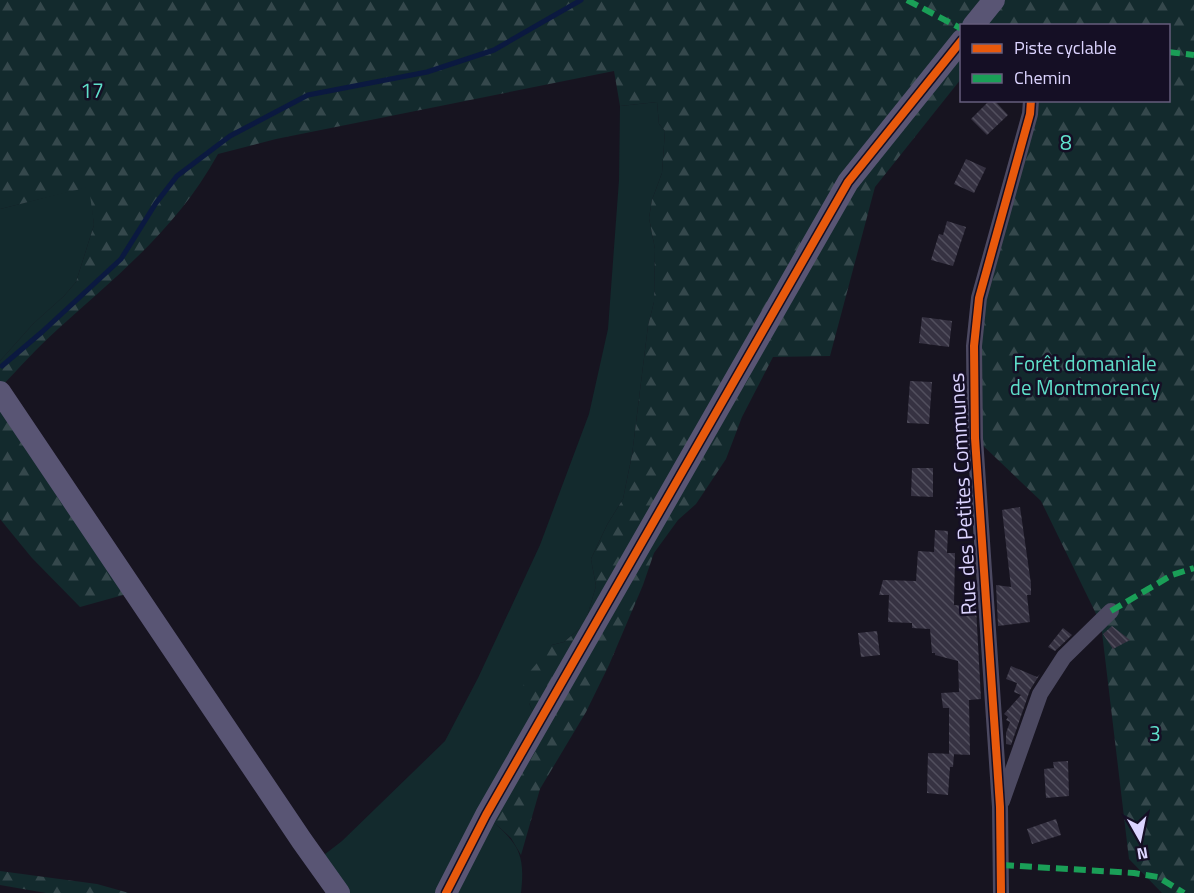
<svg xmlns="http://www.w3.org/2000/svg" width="1194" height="893" font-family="'Titillium Web',sans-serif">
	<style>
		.green { fill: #132a2d }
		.forest { fill: url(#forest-firs) }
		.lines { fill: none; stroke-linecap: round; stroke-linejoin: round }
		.stream { stroke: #0b1940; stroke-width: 5 }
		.building { fill: url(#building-back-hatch) }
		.street { stroke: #4c4961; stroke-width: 16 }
		.secondary { stroke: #595574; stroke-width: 22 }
		.quiet { stroke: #1a9f57; stroke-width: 6; stroke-dasharray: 12 6; stroke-linecap: butt }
		.cycleway-casing { stroke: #150f25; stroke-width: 11 }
		.cycleway { stroke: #e8590c; stroke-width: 8 }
		.labels { text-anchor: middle; stroke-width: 5; stroke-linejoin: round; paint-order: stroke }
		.park-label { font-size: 21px; fill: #5fdfca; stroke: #150f25 }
		.street-label { font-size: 21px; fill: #dcd4ff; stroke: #150f25 }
	</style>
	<defs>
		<pattern id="forest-firs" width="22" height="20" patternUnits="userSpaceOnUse" patternTransform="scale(1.5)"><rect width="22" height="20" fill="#132a2d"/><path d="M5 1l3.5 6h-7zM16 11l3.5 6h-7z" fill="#35484c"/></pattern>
		<pattern id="building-back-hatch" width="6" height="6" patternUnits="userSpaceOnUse" patternTransform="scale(1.5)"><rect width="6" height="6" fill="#363242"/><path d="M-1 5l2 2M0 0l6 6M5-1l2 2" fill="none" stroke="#524f5e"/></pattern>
	</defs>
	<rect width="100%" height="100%" fill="#171420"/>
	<g class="green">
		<path d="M 657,102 L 659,124 L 665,131 L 662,173 L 652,200 L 649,218 L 655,249 L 654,302 L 648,326 L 632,455 L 623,499 L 607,525 L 591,559 L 596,586 L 585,624 L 564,642 L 552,645 L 529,703 L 534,714 L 486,815 C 516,843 526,849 521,893 L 339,893 L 316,861 L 342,841 L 445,741 L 478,678 L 540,545 L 589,414 L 608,329 L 619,180 L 620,106 Z"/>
		<path d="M 90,186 L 94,225 L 76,282 L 64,296 L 33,324 L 0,361 L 0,209 Z"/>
	</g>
	<g class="forest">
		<path d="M 0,0 L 1194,0 L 1194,893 L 1162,893 L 1129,859 L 1101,624 L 1041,501 L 975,438 L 974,346 L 1034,101 L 1168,100 L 1168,26 L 962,26 L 961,79 L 875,187 L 830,356 L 773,357 L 742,417 L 726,459 L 696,504 L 678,520 L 654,553 L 643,585 L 609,665 L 586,712 L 540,789 L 521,855 L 511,838 L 486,815 L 534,714 L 529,703 L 518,702 L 527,675 L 552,645 L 564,642 L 585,624 L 596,586 L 591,559 L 607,525 L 623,499 L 632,455 L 648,326 L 654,302 L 655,249 L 649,218 L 652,200 L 662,173 L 665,131 L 659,124 L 657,102 L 620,106 L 614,71 L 276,139 L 218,154 C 178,227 119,274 58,329 C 38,347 19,368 0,388 L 0,361 L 33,324 L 64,296 L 76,282 L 94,225 L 89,187 L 0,209 Z"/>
		<path d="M 0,392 L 134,592 L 80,607 L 32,558 L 0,519 Z"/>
		<path d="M 0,871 L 97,884 L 129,893 L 46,893 L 0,885 Z"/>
	</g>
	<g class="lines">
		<path class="stream" d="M 2,366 L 42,332 L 121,259 L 156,203 L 177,176 L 230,136 L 308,95 L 427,72 L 494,50 L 581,0"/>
	</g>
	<g class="building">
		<path d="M 990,100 L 994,100 L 1008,115 L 987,135 L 971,119 Z"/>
		<path d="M 966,159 L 986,168 L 974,193 L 954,184 Z"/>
		<path d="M 947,221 L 966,227 L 953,266 L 931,260 L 939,234 L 943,235 Z"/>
		<path d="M 922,317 L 952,321 L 949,347 L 919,343 Z"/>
		<path d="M 910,381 L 932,382 L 929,424 L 907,423 Z"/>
		<path d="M 912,468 L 933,468 L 933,497 L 911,496 Z"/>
		<path d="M 1020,507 L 1031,584 L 1031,595 L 1027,595 L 1030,622 L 998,626 L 996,585 L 1011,587 L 1002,510 Z"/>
		<path d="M 935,530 L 948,531 L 947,553 L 955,553 L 954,605 L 976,607 L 981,699 L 969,700 L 970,755 L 949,754 L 949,708 L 943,708 L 941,693 L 959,692 L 958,661 L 935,655 L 935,653 L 932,653 L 930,629 L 912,628 L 912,623 L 888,622 L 889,595 L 879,595 L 883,580 L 916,581 L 918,551 L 934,552 Z"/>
		<path d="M 1112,626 L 1130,640 L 1113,649 L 1103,634 Z"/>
		<path d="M 1063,628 L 1072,635 L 1055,651 L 1048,647 Z"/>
		<path d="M 877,631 L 880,655 L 861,657 L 858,633 Z"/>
		<path d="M 1011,666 L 1037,677 L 1040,674 L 1030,690 L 1011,745 L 1006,744 L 1006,733 L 1010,722 L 1006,720 L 1008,717 L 1004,714 L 1021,695 L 1014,692 L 1017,683 L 1006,679 Z"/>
		<path d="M 928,753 L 954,754 L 953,767 L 950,767 L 948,795 L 927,793 Z"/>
		<path d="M 1068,761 L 1069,796 L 1046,798 L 1044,769 L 1054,768 L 1053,762 Z"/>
		<path d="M 1056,819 L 1061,835 L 1032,844 L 1027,829 Z"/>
	</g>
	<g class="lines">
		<g class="street">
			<path d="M 1002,801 L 1040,694 L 1064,657 L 1111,611"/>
			<path d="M 1001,893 L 1000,807 L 975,438 L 974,346 L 979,298 L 1030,114 L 1031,100"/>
		</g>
		<g class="secondary">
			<path d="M 973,26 L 994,0"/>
			<path d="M 0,392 L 302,841 L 339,893"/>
			<path d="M 446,893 L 486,815 L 848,182 L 962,40"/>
		</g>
		<g class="quiet">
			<path d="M 907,0 L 962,29"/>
			<path d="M 1168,52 L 1194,55"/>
			<path d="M 1111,611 L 1172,575 L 1194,568"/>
			<path d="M 1002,865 L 1134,873 L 1158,877 L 1184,893"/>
		</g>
		<defs>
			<g id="cycleway">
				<path d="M 446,893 L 486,815 L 848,182 L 962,40"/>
				<path d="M 1001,893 L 1000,807 L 975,438 L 974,346 L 979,298 L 1030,114 L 1031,100"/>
			</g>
		</defs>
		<use href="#cycleway" class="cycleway-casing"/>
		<use href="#cycleway" class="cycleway"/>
	</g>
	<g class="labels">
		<g class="park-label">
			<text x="92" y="98">17</text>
			<text x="1066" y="150">8</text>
			<text x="1085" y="371">Forêt domaniale<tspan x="1085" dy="24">de Montmorency</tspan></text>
			<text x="1155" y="741">3</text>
		</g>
		<g class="street-label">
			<text transform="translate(963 494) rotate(-93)" y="7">Rue des Petites Communes</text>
		</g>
	</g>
	<rect x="960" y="24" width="210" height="78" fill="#150f25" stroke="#655e7c" stroke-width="1.5"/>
	<rect x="972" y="44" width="30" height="9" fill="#e8590c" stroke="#655e7c" stroke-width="1.5"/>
	<text x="1014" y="54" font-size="18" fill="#dcd4ff">Piste cyclable</text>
	<rect x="972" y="74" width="30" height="9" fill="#1a9f57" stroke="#655e7c" stroke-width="1.5"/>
	<text x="1014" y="84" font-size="18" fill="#dcd4ff">Chemin</text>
	<g transform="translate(1140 839) rotate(171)" stroke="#150f25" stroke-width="4.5" paint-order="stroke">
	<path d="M0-4.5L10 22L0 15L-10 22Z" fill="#dcd4ff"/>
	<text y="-9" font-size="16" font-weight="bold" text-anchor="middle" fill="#dcd4ff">N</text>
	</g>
</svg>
